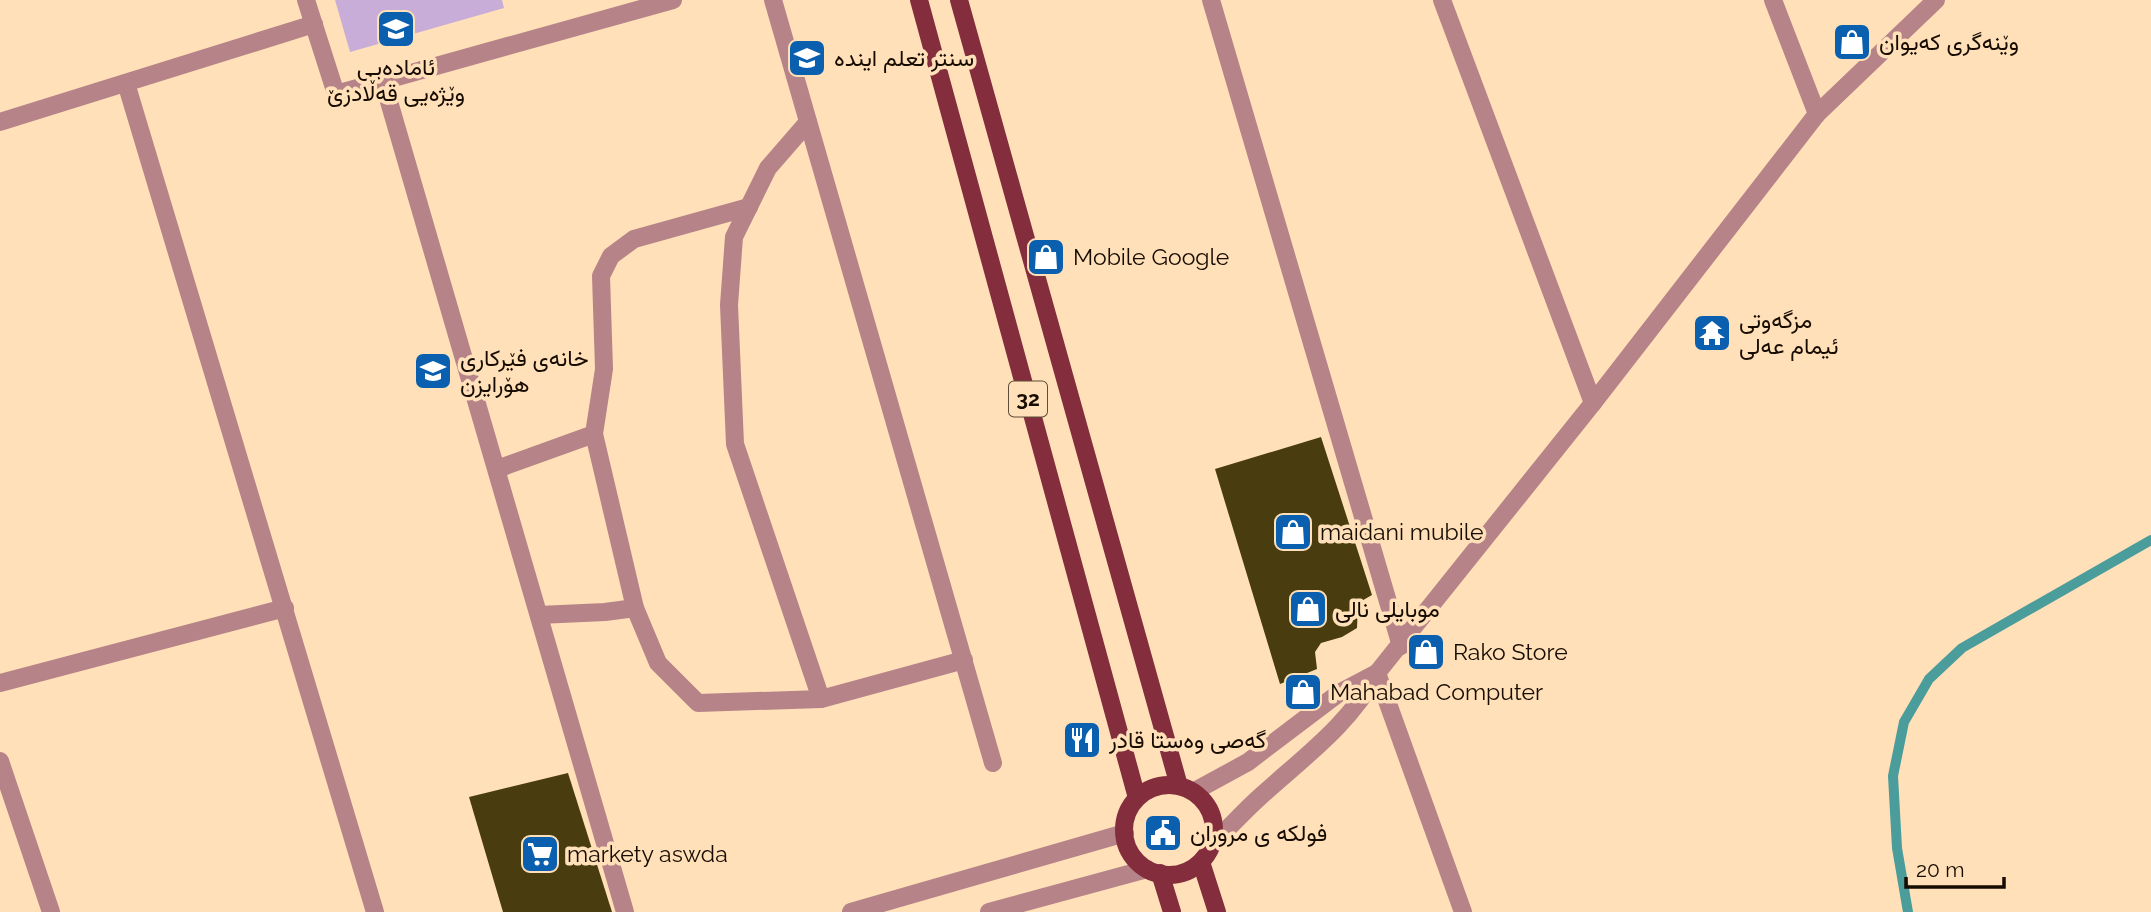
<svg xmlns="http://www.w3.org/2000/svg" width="2151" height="912" font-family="Raleway,Vazirmatn,sans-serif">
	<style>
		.green { fill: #c8add8 }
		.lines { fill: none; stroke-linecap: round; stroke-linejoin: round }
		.stream { stroke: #4b9d9b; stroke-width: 10 }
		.building { fill: #493c0f }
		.minor { stroke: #b68388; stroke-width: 18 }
		.major { stroke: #842d3d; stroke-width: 18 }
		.labels { text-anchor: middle; stroke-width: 7; stroke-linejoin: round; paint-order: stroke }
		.shield { fill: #ffe0b9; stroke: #5d4c39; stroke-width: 2 }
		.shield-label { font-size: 21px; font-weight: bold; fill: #170c02 }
		.poi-label { font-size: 23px; fill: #170c02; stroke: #ffe0b9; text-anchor: start }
	</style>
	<rect width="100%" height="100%" fill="#ffe0b9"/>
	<path class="green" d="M 335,0 L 502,0 L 504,8 L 350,52 Z"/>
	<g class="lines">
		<path class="stream" d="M 1908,912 L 1897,848 L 1893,776 L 1904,722 L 1929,679 L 1962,648 L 2151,540"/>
	</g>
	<g class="building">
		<path d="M 1321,437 L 1372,595 L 1358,603 L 1357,628 L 1342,637 L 1321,643 L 1315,652 L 1317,669 L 1280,684 L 1215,469 Z"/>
		<path d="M 568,773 L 612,912 L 503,912 L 469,797 Z"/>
	</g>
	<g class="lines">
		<g class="minor">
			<path d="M 306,0 L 336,94 L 673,0"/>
			<path d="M 773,0 L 993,763"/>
			<path d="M 1211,0 L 1401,646"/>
			<path d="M 1442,0 L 1593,403"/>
			<path d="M 1773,0 L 1817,114"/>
			<path d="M 383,81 L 625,912"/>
			<path d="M 126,83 L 375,912"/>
			<path d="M 0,122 L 314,24"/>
			<path d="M 808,122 L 768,168 L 734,237 L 729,305 L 735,444 L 821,699"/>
			<path d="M 594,434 L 635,608"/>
			<path d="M 497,469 L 594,434 L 604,369 L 601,276 L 611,256 L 634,239 L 749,207"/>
			<path d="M 539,615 L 605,612 L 635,608 L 658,663 L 698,703 L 821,699 L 964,660"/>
			<path d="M 1377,673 L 1463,912"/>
			<path d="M 0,683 L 285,608"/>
			<path d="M 0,761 L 51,912"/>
			<path d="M 1193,792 L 1248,762 L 1339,693 L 1377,673"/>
			<path d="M 1212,844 C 1229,828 1245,810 1262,795 C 1304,757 1350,724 1377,673 L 1593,403 L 1817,114 L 1936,0"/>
			<path d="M 851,912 L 1125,833"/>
			<path d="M 989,912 L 1147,869"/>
		</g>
		<g class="major">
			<path d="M 919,0 L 1137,798"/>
			<path d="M 959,0 L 1179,786"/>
			<circle cx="1169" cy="830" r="45"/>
			<path d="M 1201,862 L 1217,912"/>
			<path d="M 1160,873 L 1172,912"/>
		</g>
	</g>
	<defs>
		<symbol id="school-square" viewBox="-11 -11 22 22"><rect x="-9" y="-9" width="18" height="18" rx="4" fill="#0a60ae" stroke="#ffe0b9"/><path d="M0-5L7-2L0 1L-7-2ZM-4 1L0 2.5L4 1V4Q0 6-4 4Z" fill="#fff"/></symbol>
		<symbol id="shop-square" viewBox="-11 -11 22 22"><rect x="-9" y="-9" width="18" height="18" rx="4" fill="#0a60ae" stroke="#ffe0b9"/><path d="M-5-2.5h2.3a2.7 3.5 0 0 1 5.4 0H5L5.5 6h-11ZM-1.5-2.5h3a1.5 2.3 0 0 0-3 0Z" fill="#fff"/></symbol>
		<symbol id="university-square" viewBox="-11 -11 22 22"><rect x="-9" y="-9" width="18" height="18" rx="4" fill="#0a60ae" stroke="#ffe0b9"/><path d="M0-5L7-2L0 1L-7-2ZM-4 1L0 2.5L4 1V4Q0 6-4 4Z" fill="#fff"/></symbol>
		<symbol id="temple-square" viewBox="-11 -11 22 22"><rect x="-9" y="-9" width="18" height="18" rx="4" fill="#0a60ae" stroke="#ffe0b9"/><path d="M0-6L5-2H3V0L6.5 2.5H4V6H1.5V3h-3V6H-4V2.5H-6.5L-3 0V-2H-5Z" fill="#fff"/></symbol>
		<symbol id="restaurant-square" viewBox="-11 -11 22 22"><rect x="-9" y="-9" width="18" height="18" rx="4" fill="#0a60ae" stroke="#ffe0b9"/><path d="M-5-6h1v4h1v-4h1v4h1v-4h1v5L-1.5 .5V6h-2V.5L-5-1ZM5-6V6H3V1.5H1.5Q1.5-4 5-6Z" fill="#fff"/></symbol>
		<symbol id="civic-square" viewBox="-11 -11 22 22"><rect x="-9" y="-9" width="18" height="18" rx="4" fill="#0a60ae" stroke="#ffe0b9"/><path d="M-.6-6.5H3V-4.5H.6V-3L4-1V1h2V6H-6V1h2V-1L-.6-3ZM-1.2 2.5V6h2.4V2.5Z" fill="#fff"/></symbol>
		<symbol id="supermarket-square" viewBox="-11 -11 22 22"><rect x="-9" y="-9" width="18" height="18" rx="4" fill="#0a60ae" stroke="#ffe0b9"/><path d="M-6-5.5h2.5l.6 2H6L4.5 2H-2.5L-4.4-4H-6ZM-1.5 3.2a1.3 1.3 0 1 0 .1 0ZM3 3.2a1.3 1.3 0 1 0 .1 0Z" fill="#fff"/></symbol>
	</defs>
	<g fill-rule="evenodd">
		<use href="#school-square" x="374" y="7" width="44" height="44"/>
		<use href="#shop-square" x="1830" y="20" width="44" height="44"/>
		<use href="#university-square" x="785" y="36" width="44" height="44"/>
		<use href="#shop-square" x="1024" y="235" width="44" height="44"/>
		<use href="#temple-square" x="1690" y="311" width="44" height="44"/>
		<use href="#university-square" x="411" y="349" width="44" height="44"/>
		<use href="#shop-square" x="1271" y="510" width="44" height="44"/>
		<use href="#shop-square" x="1286" y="587" width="44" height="44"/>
		<use href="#shop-square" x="1404" y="630" width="44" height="44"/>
		<use href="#shop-square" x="1281" y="670" width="44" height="44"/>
		<use href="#restaurant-square" x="1060" y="718" width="44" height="44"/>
		<use href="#civic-square" x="1141" y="811" width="44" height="44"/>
		<use href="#supermarket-square" x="518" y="832" width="44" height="44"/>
	</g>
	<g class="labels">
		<rect class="shield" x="1009" y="381.5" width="38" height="35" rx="5"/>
		<g class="shield-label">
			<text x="1028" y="406">32</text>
		</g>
		<g class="poi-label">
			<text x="1879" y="50">وێنەگری کەیوان</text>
			<text x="834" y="66">سنتر تعلم اينده</text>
			<text x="396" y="75" text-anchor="middle">ئامادەیی<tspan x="396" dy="26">وێژەیی قەڵادزێ</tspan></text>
			<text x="1073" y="265">Mobile Google</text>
			<text x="1739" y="328">مزگەوتی<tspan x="1739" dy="26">ئیمام عەلی</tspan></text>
			<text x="460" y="366">خانەی فێرکاری<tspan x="460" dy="26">هۆرایزن</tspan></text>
			<text x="1320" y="540">maidani mubile</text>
			<text x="1335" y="617">موبايلى نالى</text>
			<text x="1453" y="660">Rako Store</text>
			<text x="1330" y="700">Mahabad Computer</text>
			<text x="1109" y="748">گەصی وەستا قادر</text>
			<text x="1190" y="841">فولکه ی مروران</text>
			<text x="567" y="862">markety aswda</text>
		</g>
	</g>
	<path d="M1906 877v10h98v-10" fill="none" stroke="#170c02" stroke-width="3.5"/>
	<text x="1916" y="877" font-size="21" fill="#170c02" stroke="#ffe0b9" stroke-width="5" paint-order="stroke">20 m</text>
</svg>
